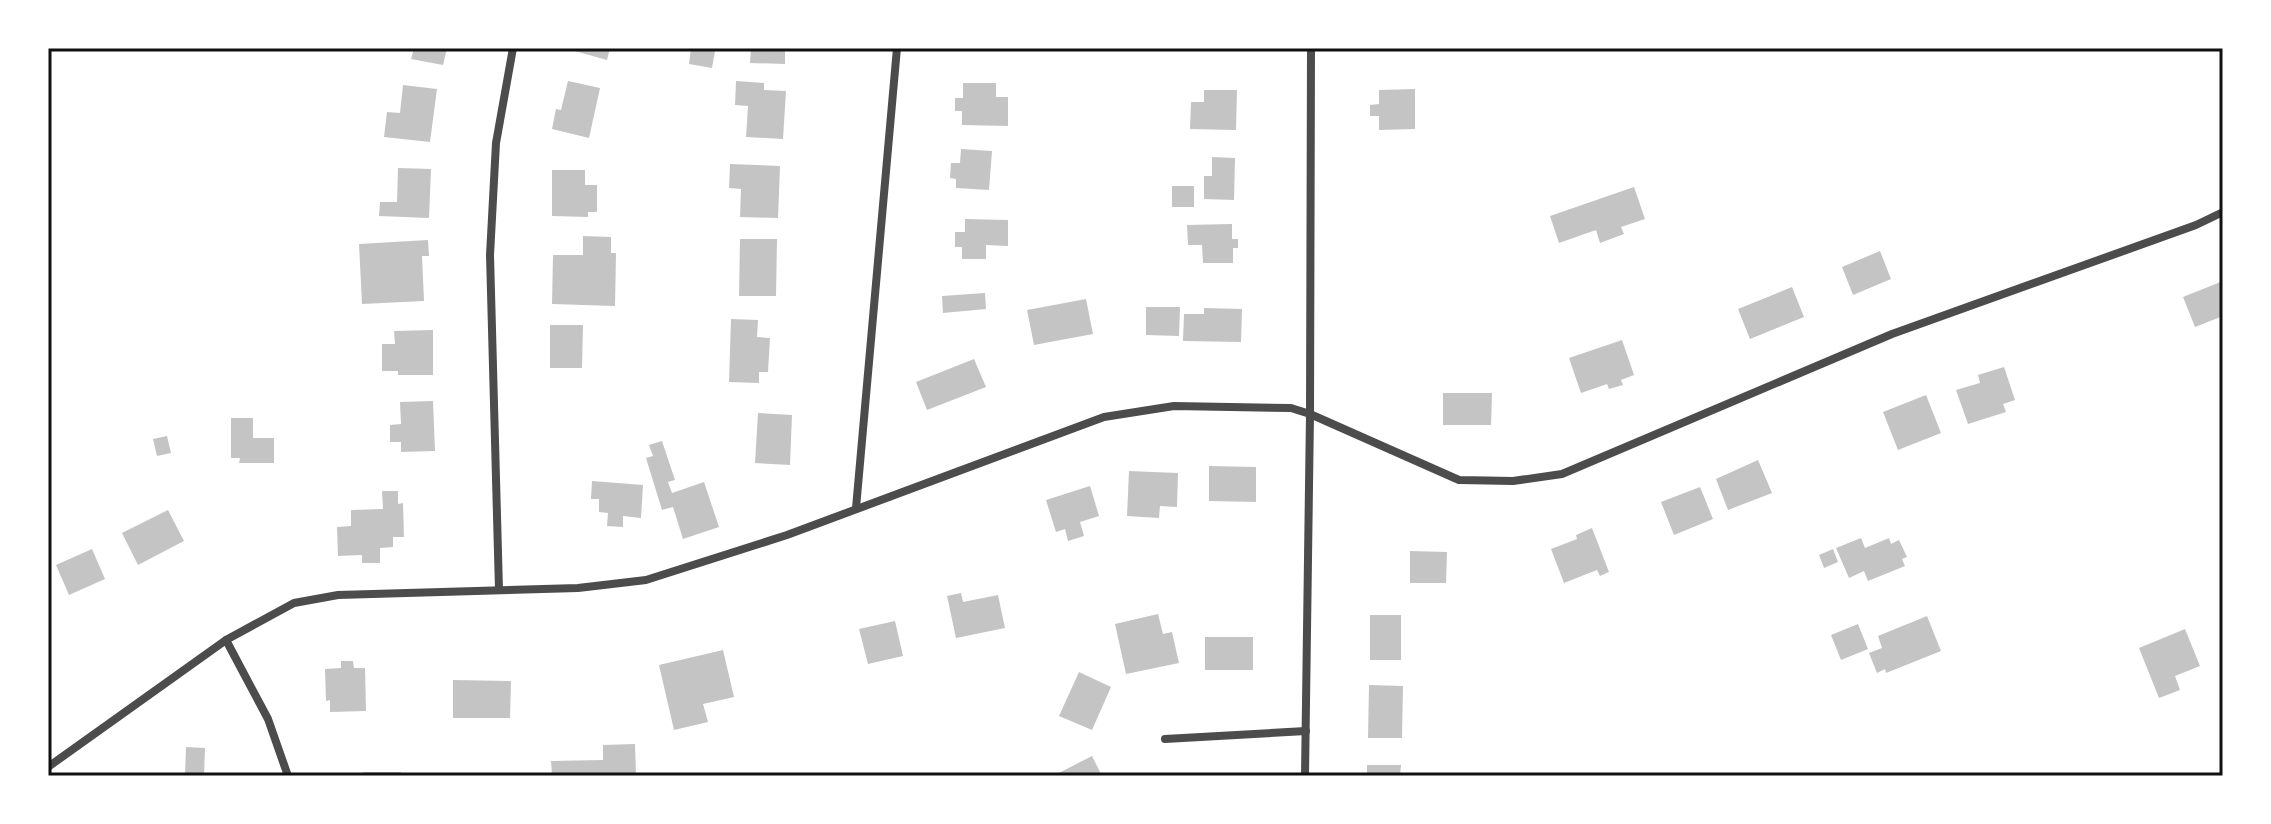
<svg xmlns="http://www.w3.org/2000/svg" width="2271" height="824" font-family="Merriweather,serif">
	<style>
		.building { fill: #c4c4c4 }
		.lines { fill: none; stroke-linecap: round; stroke-linejoin: round }
		.minor { stroke: #4c4c4c; stroke-width: 8 }
		.neatline { fill: none; stroke: #111; stroke-width: 3 }
	</style>
	<rect width="100%" height="100%" fill="#fff"/>
	<g class="building">
		<path d="M 414,48 L 447,48 L 443,65 L 411,59 Z"/>
		<path d="M 564,48 L 610,48 L 607,60 Z"/>
		<path d="M 691,48 L 715,51 L 712,68 L 689,64 Z"/>
		<path d="M 751,48 L 785,48 L 785,64 L 750,63 Z"/>
		<path d="M 568,81 L 600,88 L 589,138 L 552,129 L 556,109 L 561,110 Z"/>
		<path d="M 736,81 L 764,83 L 764,90 L 786,91 L 783,139 L 746,137 L 748,106 L 735,105 Z"/>
		<path d="M 963,83 L 996,83 L 996,97 L 1008,97 L 1008,126 L 962,125 L 962,111 L 955,111 L 955,98 L 963,98 Z"/>
		<path d="M 403,85 L 437,89 L 430,142 L 384,137 L 387,112 L 400,113 Z"/>
		<path d="M 1415,89 L 1415,129 L 1379,130 L 1379,116 L 1370,116 L 1370,105 L 1379,104 L 1379,90 Z"/>
		<path d="M 1204,90 L 1237,90 L 1236,130 L 1190,129 L 1191,102 L 1204,102 Z"/>
		<path d="M 961,149 L 992,151 L 989,190 L 956,188 L 956,179 L 950,178 L 951,163 L 960,163 Z"/>
		<path d="M 1212,157 L 1235,158 L 1234,200 L 1204,199 L 1204,176 L 1212,176 Z"/>
		<path d="M 730,164 L 780,166 L 778,218 L 740,217 L 741,189 L 729,188 Z"/>
		<path d="M 398,168 L 431,169 L 429,218 L 379,216 L 380,202 L 397,202 Z"/>
		<path d="M 552,170 L 585,170 L 585,185 L 597,185 L 597,212 L 588,212 L 588,217 L 552,216 Z"/>
		<rect x="1172" y="186" width="22" height="21"/>
		<path d="M 1634,187 L 1645,219 L 1621,227 L 1624,234 L 1600,243 L 1596,230 L 1559,243 L 1550,216 Z"/>
		<path d="M 965,219 L 1008,220 L 1008,246 L 986,245 L 986,259 L 962,259 L 962,247 L 955,247 L 955,232 L 965,232 Z"/>
		<path d="M 1232,224 L 1232,239 L 1238,239 L 1238,248 L 1233,248 L 1233,263 L 1203,263 L 1202,245 L 1188,245 L 1187,225 Z"/>
		<path d="M 583,236 L 611,237 L 611,253 L 616,253 L 615,306 L 552,304 L 553,255 L 583,255 Z"/>
		<path d="M 740,239 L 777,239 L 776,296 L 739,296 Z"/>
		<path d="M 428,240 L 429,256 L 422,256 L 424,301 L 362,304 L 359,244 Z"/>
		<path d="M 1880,251 L 1891,279 L 1853,295 L 1842,267 Z"/>
		<path d="M 2223,281 L 2223,316 L 2195,327 L 2183,297 Z"/>
		<path d="M 1792,287 L 1804,317 L 1750,339 L 1738,309 Z"/>
		<path d="M 985,293 L 986,309 L 943,313 L 942,296 Z"/>
		<path d="M 1086,299 L 1093,334 L 1034,345 L 1027,310 Z"/>
		<path d="M 1146,307 L 1180,307 L 1179,336 L 1146,335 Z"/>
		<path d="M 1204,308 L 1242,309 L 1241,342 L 1183,341 L 1184,314 L 1204,314 Z"/>
		<path d="M 731,319 L 758,320 L 757,337 L 770,338 L 768,372 L 759,372 L 759,383 L 729,382 Z"/>
		<path d="M 550,325 L 583,325 L 582,368 L 550,368 Z"/>
		<path d="M 433,330 L 433,375 L 398,375 L 398,371 L 382,371 L 382,344 L 395,344 L 394,331 Z"/>
		<path d="M 1622,340 L 1634,375 L 1621,380 L 1623,385 L 1609,389 L 1607,384 L 1581,393 L 1569,358 Z"/>
		<path d="M 974,359 L 986,387 L 927,410 L 916,382 Z"/>
		<path d="M 2004,367 L 2015,400 L 2003,404 L 2006,412 L 1968,424 L 1956,390 L 1980,383 L 1978,375 Z"/>
		<path d="M 1443,393 L 1492,393 L 1491,425 L 1443,425 Z"/>
		<path d="M 1926,395 L 1941,433 L 1898,450 L 1883,412 Z"/>
		<path d="M 433,401 L 435,451 L 401,452 L 401,442 L 390,442 L 390,425 L 401,424 L 400,402 Z"/>
		<path d="M 758,413 L 792,415 L 790,465 L 755,463 Z"/>
		<path d="M 231,418 L 253,418 L 253,438 L 274,438 L 274,463 L 239,463 L 240,458 L 231,458 Z"/>
		<path d="M 167,436 L 171,453 L 157,456 L 153,439 Z"/>
		<path d="M 662,441 L 675,480 L 668,482 L 672,493 L 704,482 L 719,527 L 683,539 L 673,507 L 662,510 L 646,458 L 653,456 L 649,445 Z"/>
		<path d="M 1758,460 L 1772,493 L 1728,510 L 1716,479 Z"/>
		<path d="M 1209,466 L 1256,467 L 1256,502 L 1209,501 Z"/>
		<path d="M 1129,471 L 1178,473 L 1177,507 L 1160,506 L 1159,518 L 1127,516 Z"/>
		<path d="M 592,481 L 643,485 L 641,518 L 623,516 L 623,527 L 607,526 L 608,513 L 599,512 L 599,499 L 591,499 Z"/>
		<path d="M 1090,486 L 1099,516 L 1080,522 L 1084,536 L 1068,541 L 1065,529 L 1056,532 L 1046,500 Z"/>
		<path d="M 1700,487 L 1713,519 L 1674,535 L 1661,502 Z"/>
		<path d="M 382,491 L 398,491 L 398,504 L 403,503 L 404,537 L 393,537 L 393,547 L 380,548 L 380,563 L 362,563 L 362,555 L 338,556 L 337,527 L 351,526 L 351,510 L 383,509 Z"/>
		<path d="M 168,510 L 184,541 L 138,565 L 122,533 Z"/>
		<path d="M 1592,528 L 1609,572 L 1600,576 L 1597,570 L 1564,583 L 1551,549 L 1577,539 L 1576,535 Z"/>
		<path d="M 1861,538 L 1865,548 L 1889,538 L 1891,544 L 1899,540 L 1907,557 L 1902,559 L 1905,566 L 1868,581 L 1864,571 L 1849,578 L 1836,548 Z"/>
		<path d="M 92,549 L 105,579 L 69,595 L 56,565 Z"/>
		<path d="M 1833,549 L 1838,562 L 1824,568 L 1819,555 Z"/>
		<path d="M 1410,551 L 1447,552 L 1446,583 L 1410,583 Z"/>
		<path d="M 961,593 L 963,602 L 998,595 L 1005,628 L 956,638 L 947,596 Z"/>
		<path d="M 1158,614 L 1163,634 L 1172,632 L 1179,663 L 1126,674 L 1115,624 Z"/>
		<rect x="1370" y="615" width="31" height="45"/>
		<path d="M 1927,616 L 1941,651 L 1886,673 L 1885,669 L 1877,673 L 1869,653 L 1882,648 L 1878,636 Z"/>
		<path d="M 895,621 L 903,656 L 868,664 L 859,629 Z"/>
		<path d="M 1858,624 L 1868,649 L 1841,660 L 1831,635 Z"/>
		<path d="M 2185,629 L 2200,666 L 2175,676 L 2180,690 L 2159,698 L 2139,648 Z"/>
		<rect x="1205" y="637" width="48" height="33"/>
		<path d="M 723,650 L 734,697 L 703,704 L 708,722 L 674,730 L 659,665 Z"/>
		<path d="M 341,661 L 353,661 L 354,668 L 365,668 L 366,711 L 330,712 L 330,700 L 326,701 L 325,669 L 341,668 Z"/>
		<path d="M 1079,672 L 1111,687 L 1092,730 L 1059,716 Z"/>
		<path d="M 453,680 L 511,681 L 510,718 L 453,718 Z"/>
		<path d="M 1369,685 L 1403,686 L 1402,738 L 1368,738 Z"/>
		<path d="M 635,744 L 636,776 L 552,776 L 551,761 L 603,760 L 603,745 Z"/>
		<path d="M 186,747 L 205,748 L 204,776 L 185,776 Z"/>
		<path d="M 1092,756 L 1102,776 L 1053,776 Z"/>
		<path d="M 1367,765 L 1401,765 L 1400,776 L 1367,776 Z"/>
		<rect x="363" y="772" width="38" height="4"/>
	</g>
	<g class="lines">
		<g class="minor">
			<path d="M 856,508 L 897,48"/>
			<path d="M 499,590 L 490,255 L 496,143 L 513,48"/>
			<path d="M 226,640 L 268,719 L 288,776"/>
			<path d="M 1165,739 L 1306,731"/>
			<path d="M 48,767 L 226,640 L 294,603 L 338,595 L 578,588 L 646,580 L 787,535 L 1104,417 L 1174,406 L 1291,408 L 1310,414 L 1459,480 L 1513,481 L 1562,474 L 1892,334 L 2196,225 L 2223,212"/>
			<path d="M 1305,776 L 1310,414 L 1311,48"/>
		</g>
	</g>
	<rect width="2271" height="824" fill="none" stroke="#ffffff" stroke-width="100"/>
	<rect x="50" y="50" width="2171" height="724" class="neatline"/>
</svg>
